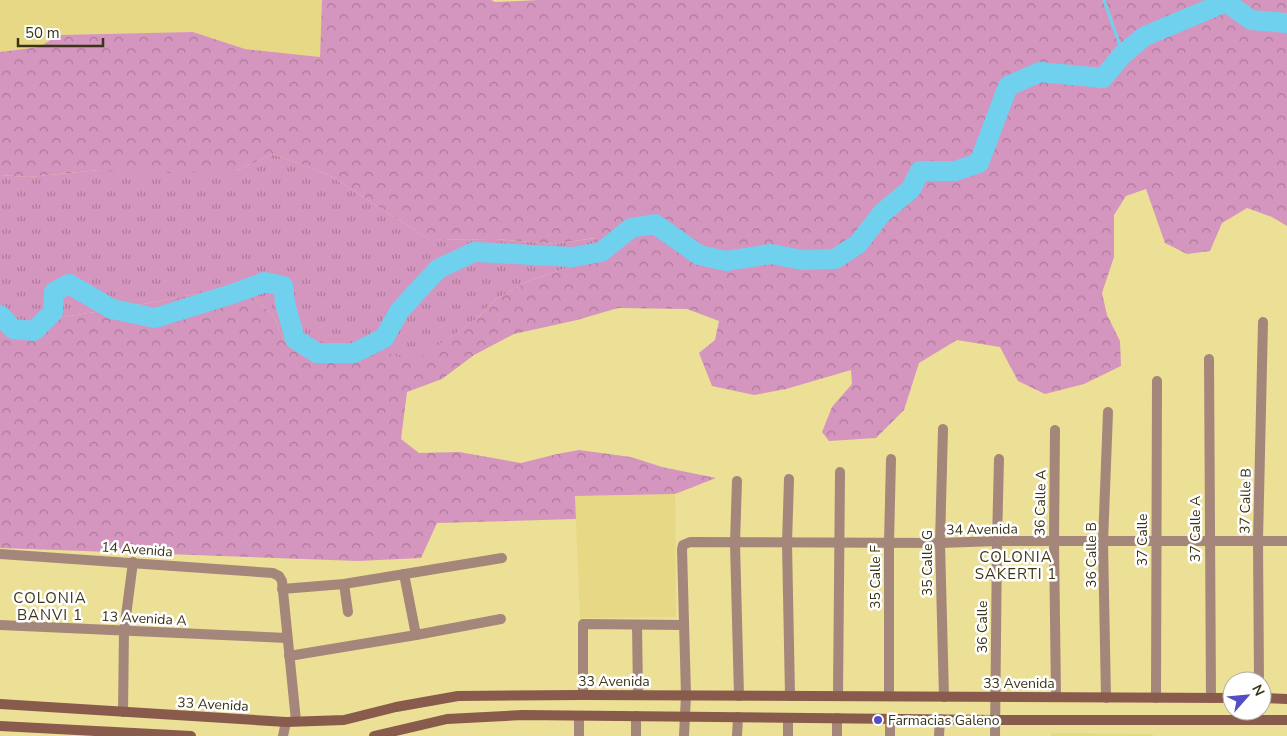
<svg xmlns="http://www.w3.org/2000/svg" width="1287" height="736" font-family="'Nunito Sans',sans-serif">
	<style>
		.built { fill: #e7d886 }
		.grass { fill: url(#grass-tufts) }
		.forest { fill: url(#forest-crowns) }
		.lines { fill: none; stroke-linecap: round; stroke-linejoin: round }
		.stream { stroke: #70d1ee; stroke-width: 3 }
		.river { stroke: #70d1ee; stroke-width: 20 }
		.street { stroke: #a5867b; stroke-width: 10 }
		.secondary { stroke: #885b4c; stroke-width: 10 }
		.poi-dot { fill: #534ec5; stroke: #fff; stroke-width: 2 }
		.labels { text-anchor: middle; stroke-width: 5; stroke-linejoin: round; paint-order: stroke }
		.street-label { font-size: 14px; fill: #3a3416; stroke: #fff }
		.poi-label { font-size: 14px; fill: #3a3416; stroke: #fff; text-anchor: start }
		.neighbourhood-label { font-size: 15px; letter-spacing: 1px; fill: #3a3416; stroke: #fff }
	</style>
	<defs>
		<pattern id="grass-tufts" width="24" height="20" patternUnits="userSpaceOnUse" patternTransform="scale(1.25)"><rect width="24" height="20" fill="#d495bf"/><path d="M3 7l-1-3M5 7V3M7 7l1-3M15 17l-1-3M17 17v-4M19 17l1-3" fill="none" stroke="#ad7a9a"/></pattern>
		<pattern id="forest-crowns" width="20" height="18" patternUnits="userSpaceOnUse" patternTransform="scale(1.25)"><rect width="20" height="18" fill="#d495bf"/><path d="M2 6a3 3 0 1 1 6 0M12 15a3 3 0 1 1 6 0" fill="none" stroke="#ad7a9a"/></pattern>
	</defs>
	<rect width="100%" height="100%" fill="#ecdf96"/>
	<g class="built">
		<path d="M 0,0 L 322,0 L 320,57 L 245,49 L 193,32 L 59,35 L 39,47 L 0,52 Z"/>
		<path d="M 675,494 L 676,617 L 580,618 L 575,496 Z"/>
		<path d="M 1051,733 L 1153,734 L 1153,736 L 1051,736 Z"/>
	</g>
	<path class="grass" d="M 273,154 L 329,175 L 430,240 L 495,239 L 554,244 L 596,238 L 582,263 L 528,281 L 496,299 L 475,320 L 413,363 L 362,343 L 322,354 L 285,342 L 273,315 L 249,294 L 216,290 L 149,303 L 9,326 L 0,324 L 0,175 L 28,177 L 100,170 L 236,171 Z"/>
	<path class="forest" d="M 322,0 L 491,0 L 495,2 L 539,0 L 1287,0 L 1287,226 L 1272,217 L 1247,208 L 1222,223 L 1210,251 L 1187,254 L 1165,243 L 1146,189 L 1126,196 L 1114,215 L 1114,257 L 1102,293 L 1107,315 L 1120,341 L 1121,366 L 1084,384 L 1045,394 L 1018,381 L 1000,347 L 957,340 L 919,363 L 904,410 L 876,438 L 829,441 L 822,432 L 832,407 L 852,384 L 851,370 L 786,389 L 754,395 L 712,386 L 699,353 L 715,340 L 719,321 L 687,309 L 618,308 L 577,320 L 514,334 L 474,355 L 442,379 L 407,392 L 401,439 L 419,453 L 459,452 L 521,463 L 557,454 L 579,450 L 631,457 L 662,467 L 716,478 L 675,494 L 575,496 L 576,519 L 437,523 L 421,558 L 358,561 L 0,548 L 0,324 L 9,326 L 149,303 L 216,290 L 249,294 L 273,315 L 285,342 L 322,354 L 362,343 L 413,362 L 475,320 L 496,299 L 528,281 L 582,263 L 595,238 L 554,244 L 495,239 L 430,240 L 329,175 L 273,154 L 236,171 L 177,173 L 100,170 L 28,177 L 0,175 L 0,52 L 39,47 L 59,35 L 193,32 L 245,49 L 320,57 Z"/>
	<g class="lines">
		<g class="stream">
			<path d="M 1104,0 L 1123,54"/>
			<path d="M 1225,0 L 1226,2"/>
		</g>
		<path class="river" d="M 0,315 L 13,329 L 34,331 L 53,312 L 54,292 L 69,284 L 112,309 L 155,318 L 232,294 L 265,282 L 283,286 L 285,303 L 295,339 L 317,353 L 354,353 L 384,338 L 400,310 L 438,269 L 474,252 L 573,257 L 601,252 L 631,228 L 655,224 L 699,255 L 726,261 L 771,254 L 802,260 L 835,259 L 858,244 L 882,213 L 911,189 L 920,171 L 955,171 L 979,163 L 1008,86 L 1040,72 L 1103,78 L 1123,54 L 1145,36 L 1226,2 L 1251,20 L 1287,23"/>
		<g class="street">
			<path d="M 1209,359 L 1211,698"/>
			<path d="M 943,429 L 940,543 L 944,697"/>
			<path d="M 1055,430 L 1054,542 L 1056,697"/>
			<path d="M 789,479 L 787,543 L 790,696"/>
			<path d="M 737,481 L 735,543 L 739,696"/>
			<path d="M 0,554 L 273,573 L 279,576 L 282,581 L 296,721"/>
			<path d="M 404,574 L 416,635"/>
			<path d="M 344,584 L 348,612"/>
			<path d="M 282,589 L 344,584 L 502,558"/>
			<path d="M 0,625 L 287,638"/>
			<path d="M 637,625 L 638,695"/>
			<path d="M 289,656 L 416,635 L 501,619"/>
			<path d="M 1259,681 L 1258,540 L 1263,322"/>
			<path d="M 583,695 L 583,624 L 683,625"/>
			<path d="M 838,696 L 840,472"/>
			<path d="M 889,696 L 889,542 L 891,459"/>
			<path d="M 1106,698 L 1103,542 L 1108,412"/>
			<path d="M 1156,698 L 1157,381"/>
			<path d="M 123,712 L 124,631 L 133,562"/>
			<path d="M 579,716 L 579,736"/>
			<path d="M 837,718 L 837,736"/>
			<path d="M 890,719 L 890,736"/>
			<path d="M 283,736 L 286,722"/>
			<path d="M 636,736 L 636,716"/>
			<path d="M 684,736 L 686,695 L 682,549 L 683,545 L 690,542 L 940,543 L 997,541 L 1287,541"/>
			<path d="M 737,736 L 738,717"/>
			<path d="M 788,736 L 788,718"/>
			<path d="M 939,736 L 940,719"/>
			<path d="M 995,736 L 997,541 L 999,459"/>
		</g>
		<g class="secondary">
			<path d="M 1262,698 L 1287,699"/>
			<path d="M 0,704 L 286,722 L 344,720 L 396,707 L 458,696 L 583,695 L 1232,698"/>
			<path d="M 0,726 L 191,736"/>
			<path d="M 374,736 L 447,719 L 522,715 L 995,720 L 1287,720"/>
		</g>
	</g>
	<circle class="poi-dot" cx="878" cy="720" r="5"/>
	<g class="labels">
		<g class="street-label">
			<text transform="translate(1245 501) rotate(-89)" y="5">37 Calle B</text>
			<text transform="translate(1040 503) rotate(-89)" y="5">36 Calle A</text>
			<text transform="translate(982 529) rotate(-1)" y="5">34 Avenida</text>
			<text transform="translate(1195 529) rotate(-90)" y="5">37 Calle A</text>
			<text transform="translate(1142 540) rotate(-90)" y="5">37 Calle</text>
			<text transform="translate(137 549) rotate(4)" y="5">14 Avenida</text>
			<text transform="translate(1091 555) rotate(-90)" y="5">36 Calle B</text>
			<text transform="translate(927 563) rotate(-90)" y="5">35 Calle G</text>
			<text transform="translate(875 577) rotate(-90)" y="5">35 Calle F</text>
			<text transform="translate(144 618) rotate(3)" y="5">13 Avenida A</text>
			<text transform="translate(982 627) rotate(-90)" y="5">36 Calle</text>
			<text x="614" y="686">33 Avenida</text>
			<text x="1019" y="688">33 Avenida</text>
			<text transform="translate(213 704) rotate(3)" y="5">33 Avenida</text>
		</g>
		<g class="poi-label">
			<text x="888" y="725">Farmacias Galeno</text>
		</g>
		<g class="neighbourhood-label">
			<text x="1016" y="562">COLONIA<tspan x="1016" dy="17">SAKERTI 1</tspan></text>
			<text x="50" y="603">COLONIA<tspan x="50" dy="17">BANVI 1</tspan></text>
		</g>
	</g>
	<g transform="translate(1247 696) rotate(63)"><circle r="24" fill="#ffffff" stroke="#b0aea2"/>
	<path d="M0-4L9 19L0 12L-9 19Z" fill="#534ec5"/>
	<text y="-8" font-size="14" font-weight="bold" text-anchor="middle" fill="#3a3416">N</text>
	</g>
	<path d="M18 38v8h85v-8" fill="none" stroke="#3a3416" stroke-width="2.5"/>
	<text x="25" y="38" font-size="15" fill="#3a3416" stroke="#ffffff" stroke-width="4" paint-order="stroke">50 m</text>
</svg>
